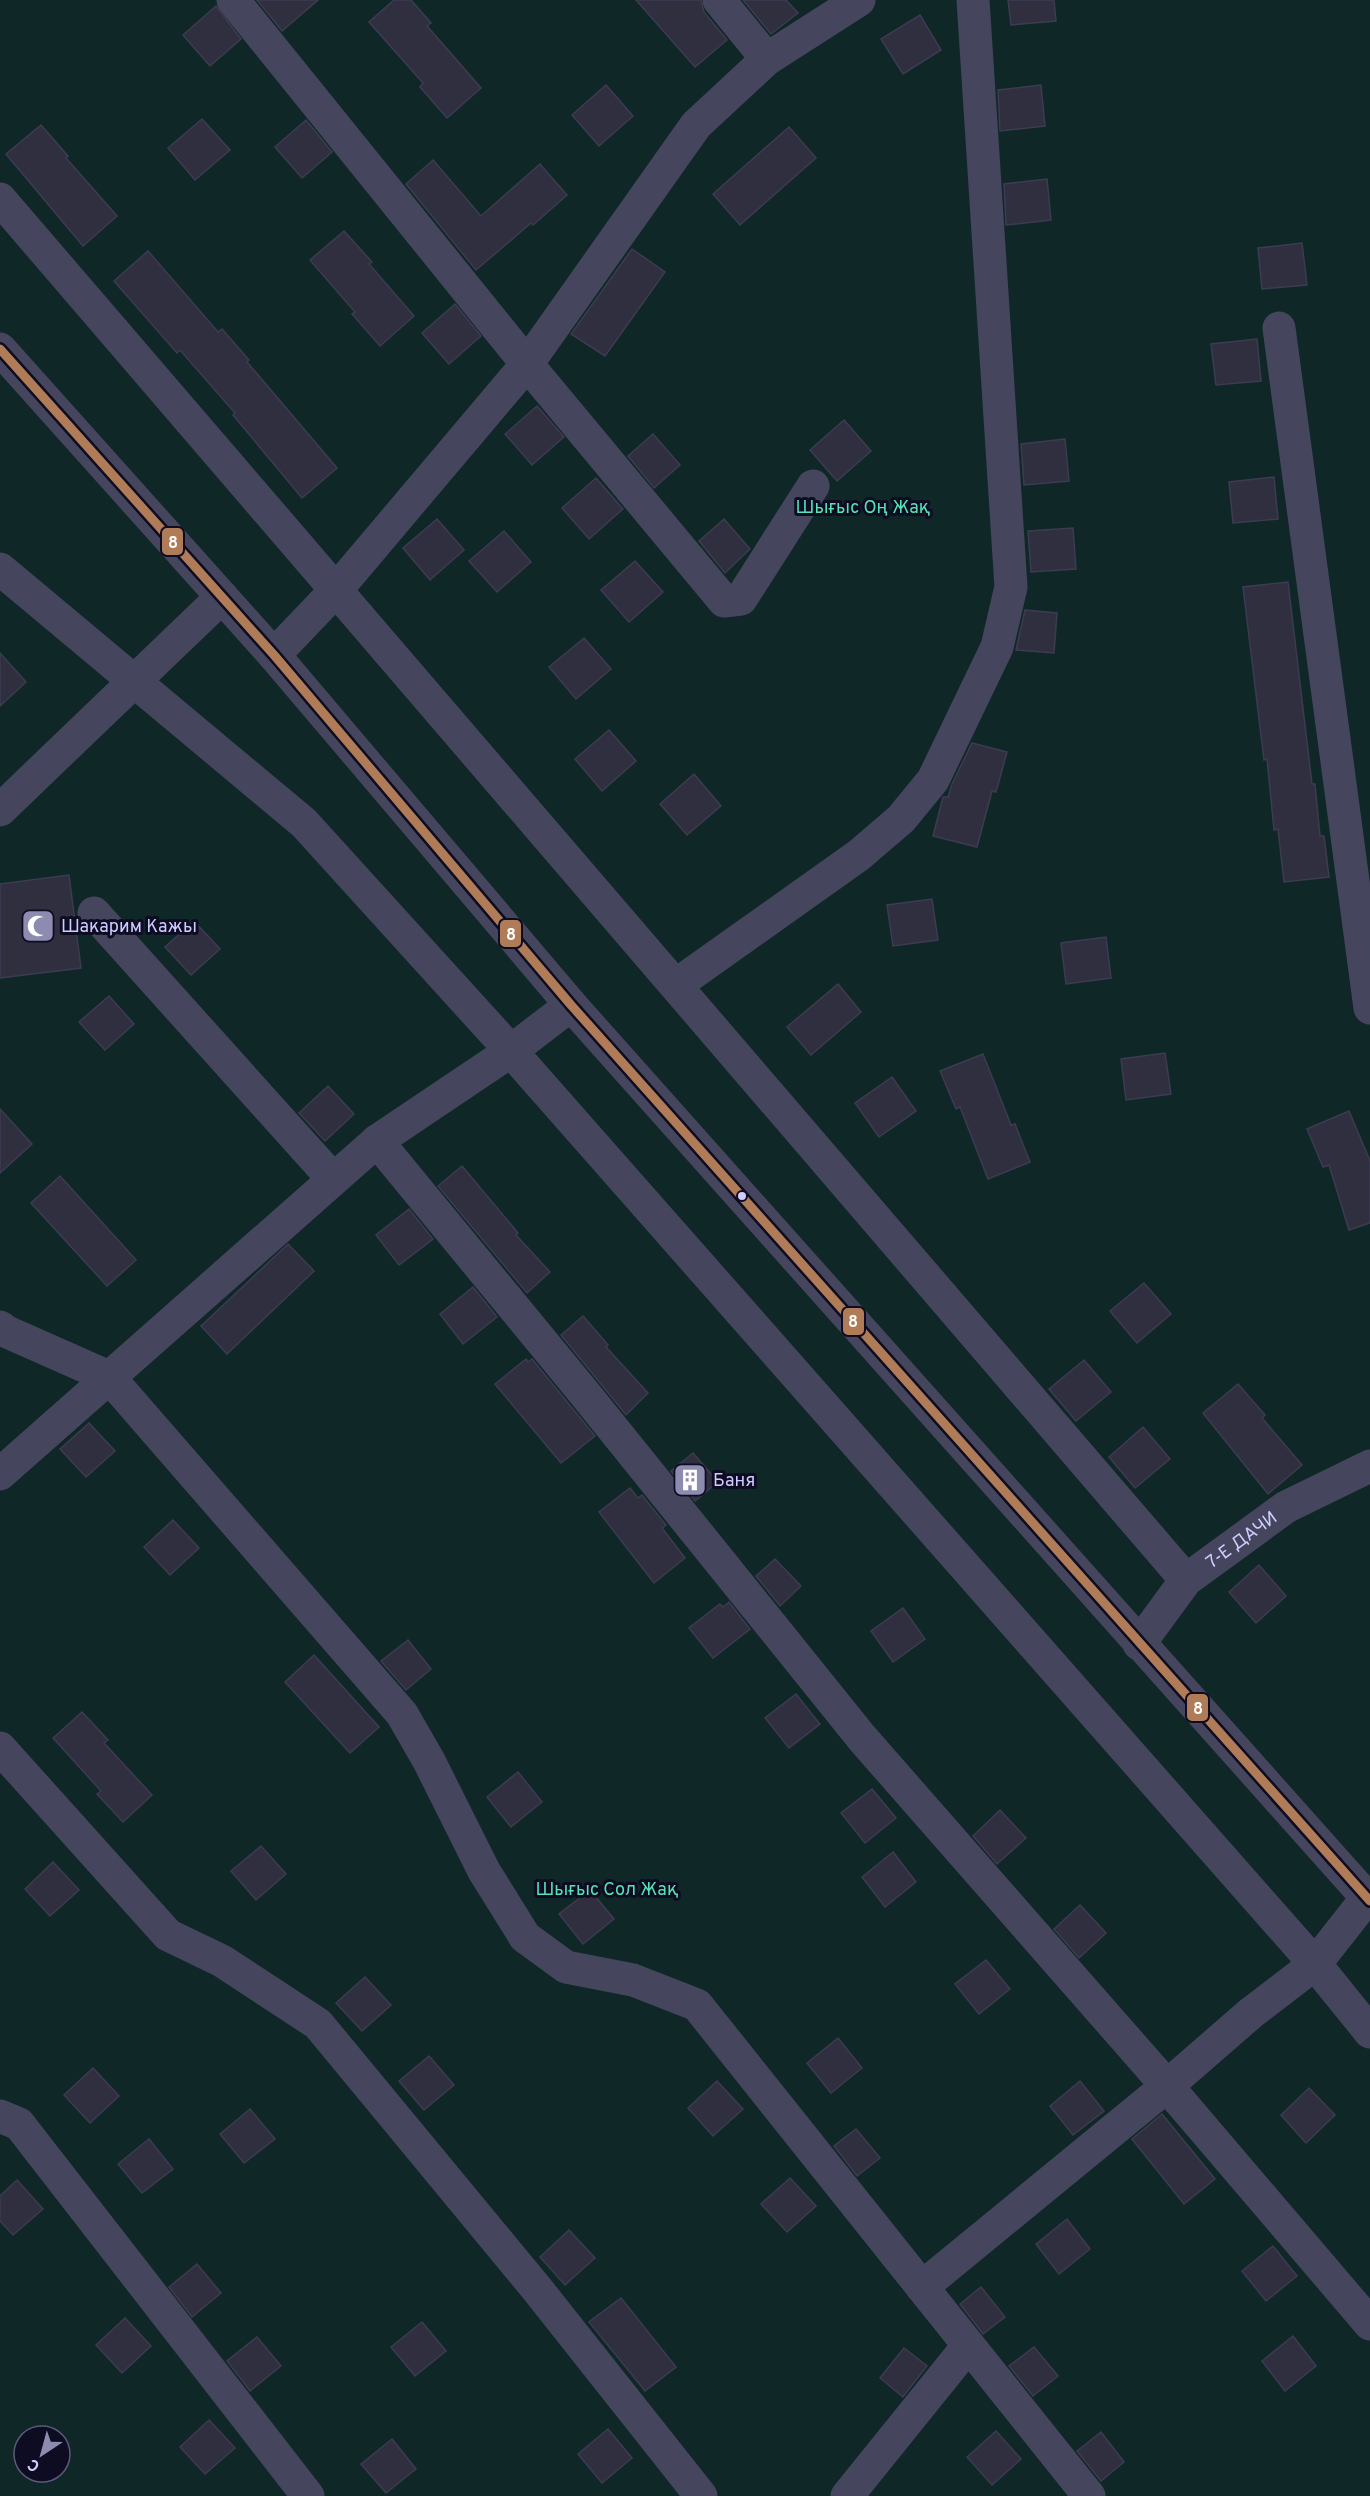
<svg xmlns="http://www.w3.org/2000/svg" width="1370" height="2496" font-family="Overpass,sans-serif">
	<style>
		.green { fill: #0f2827; fill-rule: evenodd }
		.building { fill: #302f40; stroke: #3d3b51; stroke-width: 1.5 }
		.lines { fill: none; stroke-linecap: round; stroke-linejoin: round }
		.minor { stroke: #45465e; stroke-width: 33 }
		.bus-1-casing { stroke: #0e0c22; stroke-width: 14 }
		.bus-1 { stroke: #b07c57; stroke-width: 9 }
		.bus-dot { fill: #cfcdff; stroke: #0e0c22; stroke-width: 2 }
		.labels { text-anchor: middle; stroke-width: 6; stroke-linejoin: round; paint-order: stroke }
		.park-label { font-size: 18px; fill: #54e4b5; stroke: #0e0c22 }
		.poi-label { font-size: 18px; fill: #cfcdff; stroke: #0e0c22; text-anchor: start }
		.street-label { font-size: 18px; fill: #cfcdff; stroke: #0e0c22 }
		.line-badge { stroke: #0e0c22; stroke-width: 2 }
		.badge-label { font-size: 16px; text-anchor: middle; font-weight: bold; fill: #fff }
	</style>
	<rect width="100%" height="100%" fill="#12111d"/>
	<path class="green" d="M 0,0 L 1370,0 L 1370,2496 L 0,2496 ZM 24,2436 L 60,2436 L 60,2472 L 24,2472 Z"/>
	<g class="building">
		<path d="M 257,0 L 318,0 L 282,31 Z"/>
		<path d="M 394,0 L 411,0 L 431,23 L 427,26 L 481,88 L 447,118 L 420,87 L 423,83 L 369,22 Z"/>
		<path d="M 636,0 L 701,0 L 704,12 L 727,40 L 695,67 Z"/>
		<path d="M 743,0 L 786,0 L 798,13 L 771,34 Z"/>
		<path d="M 1008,0 L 1054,0 L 1056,21 L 1011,25 Z"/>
		<path d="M 216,6 L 241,39 L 210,66 L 183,35 Z"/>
		<path d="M 920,15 L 941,50 L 903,74 L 881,39 Z"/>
		<path d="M 606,85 L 633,116 L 599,146 L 572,115 Z"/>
		<path d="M 1041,85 L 1045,126 L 1000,131 L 998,90 Z"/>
		<path d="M 202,119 L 230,150 L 195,180 L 168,148 Z"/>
		<path d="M 306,120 L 332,152 L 302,178 L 275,147 Z"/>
		<path d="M 41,125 L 68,156 L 66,158 L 117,216 L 83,246 L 6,154 Z"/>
		<path d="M 789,127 L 816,158 L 740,225 L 713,194 Z"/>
		<path d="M 433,160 L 481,216 L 540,164 L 567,195 L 533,225 L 531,223 L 476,270 L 406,184 Z"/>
		<path d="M 1047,179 L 1051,220 L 1006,225 L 1004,184 Z"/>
		<path d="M 344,231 L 372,262 L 369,264 L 414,316 L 380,346 L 352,314 L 355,312 L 310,260 Z"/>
		<path d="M 1302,243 L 1307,285 L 1262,289 L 1258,248 Z"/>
		<path d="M 632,249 L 665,272 L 605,356 L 571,334 Z"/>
		<path d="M 148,251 L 218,332 L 222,329 L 249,360 L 247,362 L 337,468 L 302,498 L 233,415 L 235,413 L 180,350 L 177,353 L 114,281 Z"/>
		<path d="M 455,304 L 481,336 L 449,364 L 422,333 Z"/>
		<path d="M 1257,339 L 1261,381 L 1216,385 L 1211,344 Z"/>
		<path d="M 537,406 L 564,437 L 532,465 L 505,434 Z"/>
		<path d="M 844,420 L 871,451 L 837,481 L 810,450 Z"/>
		<path d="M 653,434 L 680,465 L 654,488 L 628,456 Z"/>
		<path d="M 1065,439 L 1069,481 L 1024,485 L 1021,444 Z"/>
		<path d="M 1274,477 L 1278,519 L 1233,523 L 1229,482 Z"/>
		<path d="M 596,478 L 623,509 L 589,539 L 562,508 Z"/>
		<path d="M 437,519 L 464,550 L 430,580 L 403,548 Z"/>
		<path d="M 724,519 L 750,549 L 725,573 L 699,541 Z"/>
		<path d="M 1073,528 L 1076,569 L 1031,572 L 1028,531 Z"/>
		<path d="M 504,531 L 531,562 L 497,592 L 469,561 Z"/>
		<path d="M 635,561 L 663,592 L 629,622 L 601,590 Z"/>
		<path d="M 1288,582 L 1312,784 L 1315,784 L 1320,836 L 1324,836 L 1329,877 L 1284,882 L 1278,829 L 1274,830 L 1267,759 L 1264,760 L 1243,587 Z"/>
		<path d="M 1025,610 L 1057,613 L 1054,653 L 1016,650 Z"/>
		<path d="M 584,638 L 611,669 L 576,699 L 549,667 Z"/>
		<path d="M 0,653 L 26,682 L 0,706 Z"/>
		<path d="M 609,730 L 636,761 L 602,791 L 575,759 Z"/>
		<path d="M 972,743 L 1007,752 L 996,792 L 992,791 L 977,847 L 933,836 L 943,797 L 948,797 L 952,784 Z"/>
		<path d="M 694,774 L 721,806 L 687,835 L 660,804 Z"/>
		<path d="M 69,875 L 81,968 L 0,978 L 0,884 Z"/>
		<path d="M 932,899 L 938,940 L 893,946 L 887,905 Z"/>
		<path d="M 194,921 L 220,949 L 191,975 L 165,947 Z"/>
		<path d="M 1106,937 L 1111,978 L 1066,984 L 1061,943 Z"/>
		<path d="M 838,984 L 861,1012 L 811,1055 L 787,1027 Z"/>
		<path d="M 109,996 L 134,1024 L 105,1050 L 79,1022 Z"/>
		<path d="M 1165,1053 L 1171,1094 L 1126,1100 L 1121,1059 Z"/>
		<path d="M 983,1054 L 1011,1125 L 1015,1124 L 1030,1162 L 988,1179 L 960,1107 L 956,1109 L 940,1071 Z"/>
		<path d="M 892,1077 L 916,1111 L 879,1137 L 855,1103 Z"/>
		<path d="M 328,1086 L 354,1114 L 325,1141 L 299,1113 Z"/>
		<path d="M 0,1109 L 32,1144 L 0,1173 Z"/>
		<path d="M 1349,1111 L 1370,1161 L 1370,1223 L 1349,1230 L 1329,1165 L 1323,1167 L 1307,1129 Z"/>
		<path d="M 462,1166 L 518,1233 L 516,1235 L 550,1272 L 527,1293 L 438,1186 Z"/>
		<path d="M 60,1176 L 136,1260 L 107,1286 L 31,1203 Z"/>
		<path d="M 409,1209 L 433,1239 L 399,1265 L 376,1235 Z"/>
		<path d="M 288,1244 L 314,1271 L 227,1354 L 201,1326 Z"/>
		<path d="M 1144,1283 L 1171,1314 L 1137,1343 L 1110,1311 Z"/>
		<path d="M 473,1287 L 497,1317 L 463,1344 L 440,1314 Z"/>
		<path d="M 583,1316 L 608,1345 L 606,1347 L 648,1393 L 626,1415 L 561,1335 Z"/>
		<path d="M 526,1359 L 528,1362 L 532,1359 L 595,1436 L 561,1463 L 495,1384 Z"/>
		<path d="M 1084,1360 L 1111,1392 L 1076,1421 L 1049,1389 Z"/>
		<path d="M 1238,1384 L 1265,1415 L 1262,1418 L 1302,1465 L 1268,1494 L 1203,1413 Z"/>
		<path d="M 89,1423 L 115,1451 L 86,1477 L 60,1449 Z"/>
		<path d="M 1143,1427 L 1170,1459 L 1135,1488 L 1109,1457 Z"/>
		<path d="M 693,1453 L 718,1482 L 695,1501 L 671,1471 Z"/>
		<path d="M 630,1488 L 638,1498 L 642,1495 L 666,1525 L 662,1528 L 685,1558 L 654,1583 L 599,1512 Z"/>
		<path d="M 173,1520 L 199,1548 L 170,1575 L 144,1547 Z"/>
		<path d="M 775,1559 L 801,1586 L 780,1606 L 756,1576 Z"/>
		<path d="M 1259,1565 L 1286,1596 L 1256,1623 L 1229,1592 Z"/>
		<path d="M 729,1602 L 750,1629 L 713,1658 L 689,1628 L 720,1604 L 723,1607 Z"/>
		<path d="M 903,1608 L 925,1639 L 893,1662 L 871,1631 Z"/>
		<path d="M 408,1640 L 431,1669 L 406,1690 L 381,1661 Z"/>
		<path d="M 314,1655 L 379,1727 L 350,1753 L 285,1682 Z"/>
		<path d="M 796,1694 L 820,1724 L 789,1748 L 765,1718 Z"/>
		<path d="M 82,1712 L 108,1740 L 104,1743 L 152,1795 L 123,1822 L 97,1794 L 101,1791 L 53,1738 Z"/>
		<path d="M 518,1772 L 542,1802 L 511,1827 L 487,1797 Z"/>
		<path d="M 872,1789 L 896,1818 L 865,1843 L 841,1813 Z"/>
		<path d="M 1000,1810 L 1026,1838 L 997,1864 L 973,1836 Z"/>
		<path d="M 261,1846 L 286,1874 L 256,1900 L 231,1871 Z"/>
		<path d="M 893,1852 L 916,1882 L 885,1907 L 862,1877 Z"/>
		<path d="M 53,1862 L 79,1890 L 50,1916 L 25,1889 Z"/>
		<path d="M 590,1890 L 614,1919 L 583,1944 L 559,1914 Z"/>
		<path d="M 1080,1905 L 1106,1933 L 1079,1958 L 1054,1929 Z"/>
		<path d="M 986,1960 L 1010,1989 L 979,2014 L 955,1984 Z"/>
		<path d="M 365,1977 L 391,2005 L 362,2031 L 336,2003 Z"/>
		<path d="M 838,2038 L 862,2068 L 831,2093 L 807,2063 Z"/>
		<path d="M 429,2056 L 454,2085 L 424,2110 L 399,2081 Z"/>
		<path d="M 93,2068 L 119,2096 L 90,2123 L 64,2095 Z"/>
		<path d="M 717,2081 L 743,2109 L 713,2136 L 688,2108 Z"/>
		<path d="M 1080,2081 L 1104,2111 L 1073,2135 L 1050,2106 Z"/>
		<path d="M 1309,2088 L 1335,2115 L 1306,2143 L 1281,2115 Z"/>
		<path d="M 250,2109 L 275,2139 L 244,2163 L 220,2134 Z"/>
		<path d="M 1162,2114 L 1215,2179 L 1184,2204 L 1132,2139 Z"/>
		<path d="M 856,2129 L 880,2158 L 857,2176 L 834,2146 Z"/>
		<path d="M 149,2139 L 173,2169 L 142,2193 L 118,2164 Z"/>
		<path d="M 790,2178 L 816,2206 L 787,2232 L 761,2204 Z"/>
		<path d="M 17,2180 L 43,2209 L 13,2235 L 0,2221 L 0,2196 Z"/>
		<path d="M 1067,2219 L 1090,2249 L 1059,2274 L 1036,2244 Z"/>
		<path d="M 569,2230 L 595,2258 L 565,2285 L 540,2257 Z"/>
		<path d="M 1273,2246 L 1297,2276 L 1266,2301 L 1242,2271 Z"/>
		<path d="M 197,2264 L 221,2293 L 192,2317 L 169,2287 Z"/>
		<path d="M 981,2287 L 1005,2317 L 983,2334 L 960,2304 Z"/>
		<path d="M 621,2298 L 676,2367 L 645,2391 L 589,2322 Z"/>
		<path d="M 125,2318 L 151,2346 L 122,2373 L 96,2345 Z"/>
		<path d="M 422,2322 L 446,2351 L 415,2376 L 391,2347 Z"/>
		<path d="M 1293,2336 L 1316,2366 L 1285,2391 L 1262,2361 Z"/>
		<path d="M 257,2337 L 281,2366 L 250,2391 L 227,2361 Z"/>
		<path d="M 1034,2347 L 1058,2376 L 1033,2396 L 1009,2366 Z"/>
		<path d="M 904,2348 L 927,2366 L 903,2397 L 880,2378 Z"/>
		<path d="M 209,2420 L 235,2448 L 205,2474 L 180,2447 Z"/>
		<path d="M 608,2429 L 632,2458 L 602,2483 L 578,2454 Z"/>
		<path d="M 996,2431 L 1021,2459 L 992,2485 L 967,2457 Z"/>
		<path d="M 1101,2432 L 1124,2462 L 1101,2481 L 1077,2451 Z"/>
		<path d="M 392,2439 L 416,2469 L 386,2493 L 361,2464 Z"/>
	</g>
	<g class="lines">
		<g class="minor">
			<path d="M 233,0 L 527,364 L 724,601 L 741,599 L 813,486"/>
			<path d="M 719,0 L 767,59"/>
			<path d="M 0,199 C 397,658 789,1121 1186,1580"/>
			<path d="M 1279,328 L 1370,1008"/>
			<path d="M 0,349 L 274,655 L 571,1005 L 1370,1901"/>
			<path d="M 0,569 L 304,823 L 511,1051 L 1315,1964 L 1370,2032"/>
			<path d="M 274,655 L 337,589 L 527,364 L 696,125 L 767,59 L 859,0"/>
			<path d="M 0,810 L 222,597"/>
			<path d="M 94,913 L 333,1179"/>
			<path d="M 676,985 L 859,855 L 901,819 L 933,780 L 997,647 L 1011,587 L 973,0"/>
			<path d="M 377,1141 L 585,1394 L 862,1738 L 1167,2086 L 1370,2324"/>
			<path d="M 0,1327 L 5,1331 L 109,1377 L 402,1714 L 429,1761 L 484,1871 L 525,1937 L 566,1967 L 633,1980 L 697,2005 L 922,2287"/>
			<path d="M 0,1474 L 377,1141 L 511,1051 L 571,1005"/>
			<path id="s1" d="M 1139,1644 L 1186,1580 L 1286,1507 L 1370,1466"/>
			<path d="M 0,1748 L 168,1935 L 222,1961 L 318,2024 L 537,2289 L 701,2496"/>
			<path d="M 0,2116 L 19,2124 L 308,2496"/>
			<path d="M 847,2496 L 968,2346"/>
			<path d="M 1089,2496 L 922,2287 L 1167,2086 L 1251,2013 L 1315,1964 L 1367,1898"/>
		</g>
		<defs>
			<path id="bus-1" d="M 0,349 L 274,655 L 571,1005 L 1370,1901"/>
		</defs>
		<use href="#bus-1" class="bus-1-casing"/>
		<use href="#bus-1" class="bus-1"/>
	</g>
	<defs>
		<symbol id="mosque-square" viewBox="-11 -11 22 22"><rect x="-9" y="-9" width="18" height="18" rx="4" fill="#8d8bb0" stroke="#0e0c22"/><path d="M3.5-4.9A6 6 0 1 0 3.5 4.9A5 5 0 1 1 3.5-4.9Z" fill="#fff"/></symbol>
		<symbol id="building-square" viewBox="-11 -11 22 22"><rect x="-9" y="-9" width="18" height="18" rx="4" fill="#8d8bb0" stroke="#0e0c22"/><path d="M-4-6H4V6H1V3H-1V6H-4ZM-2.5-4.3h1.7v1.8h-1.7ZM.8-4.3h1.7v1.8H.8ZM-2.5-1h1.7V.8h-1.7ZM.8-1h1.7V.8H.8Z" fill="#fff"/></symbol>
	</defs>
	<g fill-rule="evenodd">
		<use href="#mosque-square" x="19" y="907" width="38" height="38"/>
		<use href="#building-square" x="671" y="1461" width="38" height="38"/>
	</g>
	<circle class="bus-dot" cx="742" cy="1196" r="5"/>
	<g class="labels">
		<g class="park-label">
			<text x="863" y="513">Шығыс Оң Жақ</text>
			<text x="607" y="1895">Шығыс Сол Жақ</text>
		</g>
		<g class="poi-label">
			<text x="61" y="932">Шакарим Кажы</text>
			<text x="713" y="1486">Баня</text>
		</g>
		<g class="street-label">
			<text dy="6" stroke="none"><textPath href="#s1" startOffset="148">7-Е ДАЧИ</textPath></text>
		</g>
	</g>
	<g class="line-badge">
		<rect x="161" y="527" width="23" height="29" rx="6" fill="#b07c57"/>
		<rect x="499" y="919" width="23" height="29" rx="6" fill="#b07c57"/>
		<rect x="842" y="1307" width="23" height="29" rx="6" fill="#b07c57"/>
		<rect x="1186" y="1693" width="23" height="29" rx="6" fill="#b07c57"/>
	</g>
	<g class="badge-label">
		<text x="173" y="548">8</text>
		<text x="511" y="940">8</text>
		<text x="853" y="1327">8</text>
		<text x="1198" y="1714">8</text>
	</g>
	<g transform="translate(42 2454) rotate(216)"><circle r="28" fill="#0e0c22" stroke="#5b597a" stroke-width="1.5"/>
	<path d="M0-4.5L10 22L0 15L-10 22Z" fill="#8d8bb0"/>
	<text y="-9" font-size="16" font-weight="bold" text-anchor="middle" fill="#cfcdff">С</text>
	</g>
</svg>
